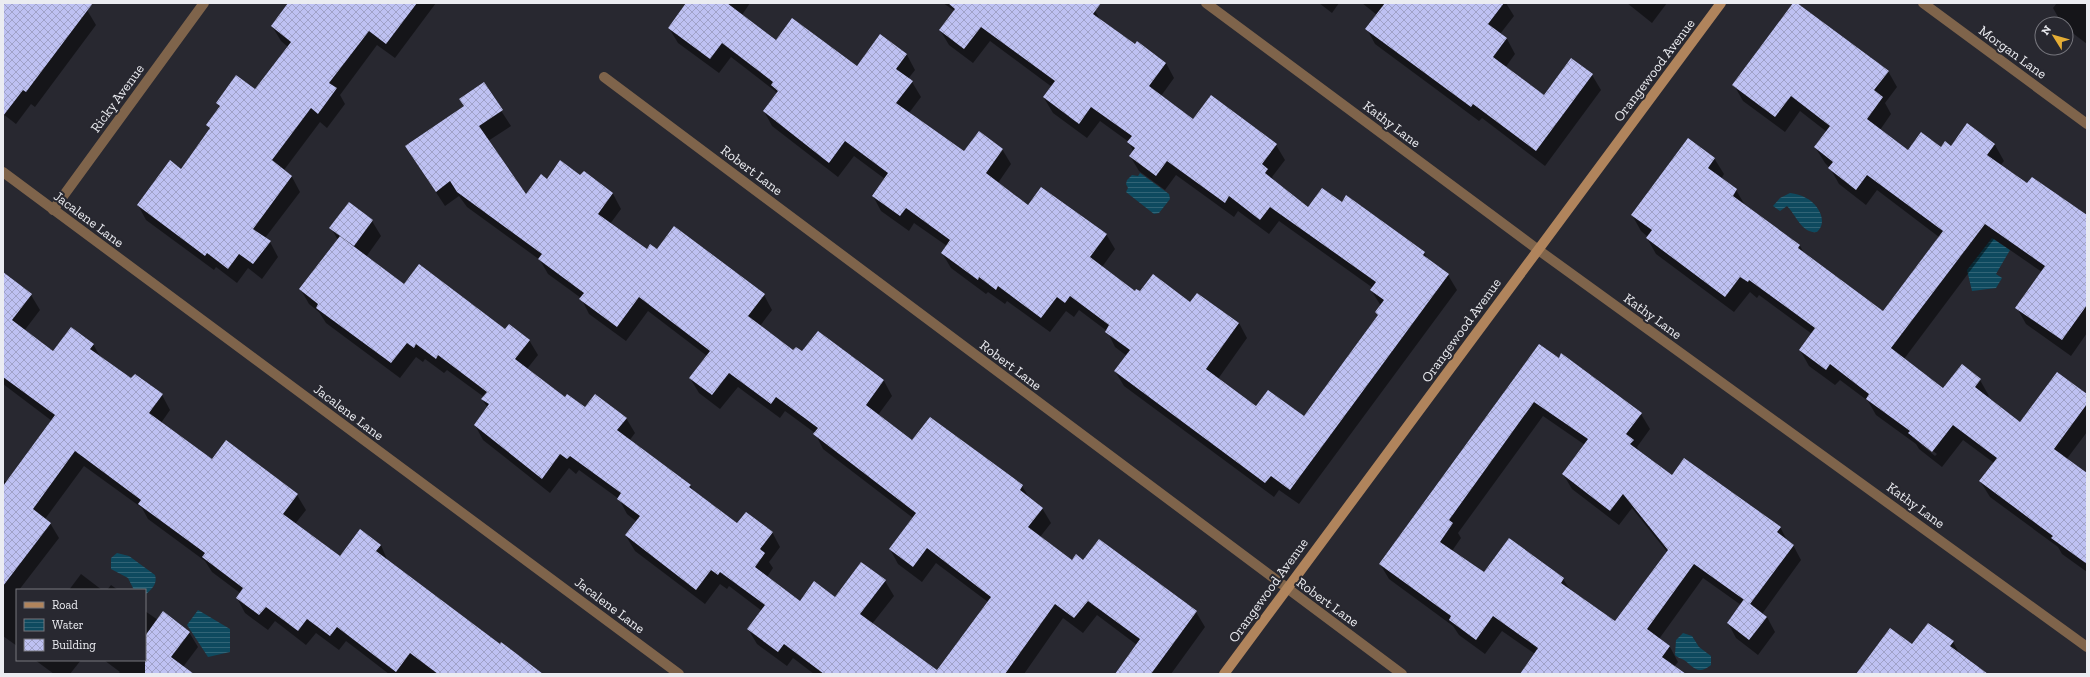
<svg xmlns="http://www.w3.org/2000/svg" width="2090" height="677" font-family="'Zilla Slab',serif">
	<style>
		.water { fill: url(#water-rules) }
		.shadow { fill: #0007; fill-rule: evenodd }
		.building { fill: url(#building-cross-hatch); fill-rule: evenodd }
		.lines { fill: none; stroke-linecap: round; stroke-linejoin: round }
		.minor { stroke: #7f644b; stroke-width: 10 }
		.secondary { stroke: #b0845c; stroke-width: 10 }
		.labels { text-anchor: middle; stroke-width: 4; stroke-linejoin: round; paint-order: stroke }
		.street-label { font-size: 14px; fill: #ebecf1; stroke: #282830 }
	</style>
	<defs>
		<pattern id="water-rules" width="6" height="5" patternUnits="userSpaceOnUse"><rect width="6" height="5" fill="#0e4a5f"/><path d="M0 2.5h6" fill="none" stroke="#316476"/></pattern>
		<pattern id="building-cross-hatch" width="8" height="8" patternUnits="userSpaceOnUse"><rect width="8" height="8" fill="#bec1f2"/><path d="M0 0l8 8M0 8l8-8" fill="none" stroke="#a0a2c8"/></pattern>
	</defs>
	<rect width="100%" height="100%" fill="#282830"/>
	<g class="water">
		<path d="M 1140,173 L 1169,194 L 1170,199 L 1159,213 L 1154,214 L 1126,192 L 1128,188 L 1126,184 L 1127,180 L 1132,175 L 1138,176 Z"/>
		<path d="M 1790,193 C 1796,194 1801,195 1806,198 C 1817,203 1829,221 1817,232 C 1802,234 1796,215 1787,206 L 1780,211 L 1773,206 L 1780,198 Z"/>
		<path d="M 1992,238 L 2010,250 L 1996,274 L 2002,278 L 1996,288 L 1972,291 L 1967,270 Z"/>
		<path d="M 117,553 L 129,556 L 155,575 C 158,584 151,590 145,595 L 145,590 L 134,590 L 128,578 L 111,569 L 111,558 Z"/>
		<path d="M 198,610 L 230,629 L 230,652 L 208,657 L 187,625 Z"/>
		<path d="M 1683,633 L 1692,636 L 1699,647 L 1711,656 L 1711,665 C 1697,677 1691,664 1684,660 C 1680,658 1678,658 1675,655 L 1676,640 Z"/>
	</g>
	<g class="shadow">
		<path d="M 3,3 L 78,3 L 87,10 L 96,25 L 35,107 L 31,104 L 16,124 L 3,114 Z"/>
		<path d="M 290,3 L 436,3 L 395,58 L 377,45 L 340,95 L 345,104 L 327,128 L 320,122 L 284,170 L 292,177 L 300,192 L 265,238 L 270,242 L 278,257 L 262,279 L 248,268 L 237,283 L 216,267 L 214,270 L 146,220 L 138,205 L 181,170 L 210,130 L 207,125 L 220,109 L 217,103 L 255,91 L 288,47 L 281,41 L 272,26 Z"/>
		<path d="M 688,3 L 750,3 L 742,15 L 776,41 L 857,68 L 881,36 L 907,55 L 915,70 L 908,79 L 912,82 L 921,97 L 909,113 L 965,153 L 1002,149 L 1011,164 L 998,183 L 1028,206 L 1106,234 L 1115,249 L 1102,267 L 1135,292 L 1190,304 L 1239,323 L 1247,338 L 1218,379 L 1256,408 L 1304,417 L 1378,317 L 1376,313 L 1381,306 L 1371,290 L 1373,288 L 1279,221 L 1269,234 L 1238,211 L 1234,217 L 1176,175 L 1165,190 L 1139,171 L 1130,156 L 1133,151 L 1129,142 L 1100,121 L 1087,138 L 1053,113 L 1044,98 L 1052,87 L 990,41 L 973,63 L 949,45 L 940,30 L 955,11 L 943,3 L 1085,3 L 1095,11 L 1101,21 L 1135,46 L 1166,63 L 1174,78 L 1161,96 L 1193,120 L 1276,145 L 1285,160 L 1272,177 L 1274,181 L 1308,208 L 1342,203 L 1424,252 L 1428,260 L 1448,275 L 1457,290 L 1299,504 L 1279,490 L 1274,497 L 1124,386 L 1115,371 L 1127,356 L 1115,347 L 1107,331 L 1079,310 L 1074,317 L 1066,311 L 1050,332 L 1007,301 L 1005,304 L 988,292 L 986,294 L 951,268 L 942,253 L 947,246 L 914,223 L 909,231 L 881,211 L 873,196 L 885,179 L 854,156 L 838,177 L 772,126 L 764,111 L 777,94 L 775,91 L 731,57 L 719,73 L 678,43 L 669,28 Z"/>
		<path d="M 1319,3 L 1339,3 L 1332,13 Z"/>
		<path d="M 1362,3 L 1506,3 L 1514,16 L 1500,34 L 1507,39 L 1515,54 L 1505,68 L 1544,97 L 1592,75 L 1601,90 L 1545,166 L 1482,118 L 1479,121 L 1375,44 L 1367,29 L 1377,15 Z"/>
		<path d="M 1627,3 L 1667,3 L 1652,23 Z"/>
		<path d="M 1794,3 L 1888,71 L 1897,87 L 1885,103 L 1891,114 L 1880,130 L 1908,152 L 1951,147 L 1968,125 L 1995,145 L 2004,161 L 2000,166 L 2027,185 L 2087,216 L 2087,333 L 2071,356 L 2026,324 L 2017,308 L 2042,272 L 1994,239 L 1904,359 L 1944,389 L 1980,380 L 1989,396 L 1987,398 L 2021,424 L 2087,395 L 2087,432 L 2066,460 L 2087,475 L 2087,572 L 2062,554 L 2058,547 L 1990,497 L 1980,481 L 1994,463 L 1963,440 L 1942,467 L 1919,449 L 1916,444 L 1876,415 L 1868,401 L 1840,380 L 1835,385 L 1809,366 L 1800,350 L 1812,334 L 1759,295 L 1757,298 L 1750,292 L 1734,312 L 1656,254 L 1647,238 L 1648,237 L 1641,231 L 1632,215 L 1714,158 L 1724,174 L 1721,179 L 1736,190 L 1746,207 L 1800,246 L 1804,253 L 1883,312 L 1939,237 L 1877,190 L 1866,205 L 1839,184 L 1830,168 L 1825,163 L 1815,147 L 1827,132 L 1800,111 L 1785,132 L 1743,101 L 1734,85 ZM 1912,435 L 1937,454 L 1935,456 L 1912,437 Z"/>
		<path d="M 2057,3 L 2087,3 L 2087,44 L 2066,28 L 2066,24 L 2062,24 L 2053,8 Z"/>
		<path d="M 483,83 L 511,126 L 488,141 L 526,196 L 547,180 L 581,177 L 584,172 L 613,194 L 621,209 L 610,224 L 647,250 L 657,251 L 764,295 L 772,310 L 760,326 L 793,352 L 803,353 L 818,332 L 884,381 L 892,396 L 878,415 L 913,442 L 1022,486 L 1030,499 L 1042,508 L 1051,523 L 1040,537 L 1072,562 L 1084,561 L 1196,612 L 1205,627 L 1171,674 L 1116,674 L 1137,645 L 1097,615 L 1083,633 L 1063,618 L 1024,674 L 814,674 L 793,658 L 787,666 L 757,644 L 748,629 L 762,611 L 729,586 L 727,589 L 720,584 L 705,604 L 635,551 L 626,536 L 637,522 L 627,514 L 619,499 L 579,470 L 576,474 L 569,468 L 550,493 L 483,440 L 475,425 L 488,408 L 482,399 L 484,397 L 447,370 L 444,373 L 425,359 L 423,362 L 416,357 L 400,378 L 326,323 L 319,312 L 309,304 L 301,290 L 338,240 L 331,228 L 372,221 L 381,236 L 366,257 L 404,285 L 529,340 L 538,355 L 527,369 L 565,398 L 585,409 L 626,418 L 635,433 L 629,441 L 690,485 L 694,492 L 737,525 L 772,532 L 780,547 L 769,562 L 773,568 L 767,577 L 800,602 L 835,598 L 885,581 L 894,596 L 872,624 L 938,672 L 988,602 L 936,563 L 922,582 L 898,564 L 890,549 L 913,518 L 823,449 L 815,433 L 785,411 L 780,418 L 738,387 L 720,409 L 699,393 L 690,378 L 707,356 L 648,311 L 626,341 L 589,314 L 581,298 L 548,274 L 540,260 L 467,207 L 459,196 L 445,206 L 406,147 L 465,107 Z"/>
		<path d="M 3,274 L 31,295 L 40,310 L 24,331 L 53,353 L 93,344 L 101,358 L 131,380 L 162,395 L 170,410 L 161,423 L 212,461 L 297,495 L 306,510 L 295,524 L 340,557 L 381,545 L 388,562 L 532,674 L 389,674 L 346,641 L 339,650 L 316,633 L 306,645 L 275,621 L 268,630 L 245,613 L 237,598 L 240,593 L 212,572 L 205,561 L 148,519 L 142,508 L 84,466 L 45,519 L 50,523 L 59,538 L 19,590 L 17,590 L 17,646 L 3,636 L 3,480 L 7,482 L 52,421 L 3,384 Z"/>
		<path d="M 1561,355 L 1641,414 L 1650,429 L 1637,447 L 1640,453 L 1672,476 L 1780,527 L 1788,542 L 1793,545 L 1801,560 L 1762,614 L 1767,617 L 1775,632 L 1758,655 L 1736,638 L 1728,623 L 1741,605 L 1703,578 L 1659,639 L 1670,647 L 1678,662 L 1674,667 L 1684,674 L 1524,674 L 1535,654 L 1502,631 L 1485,654 L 1459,635 L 1453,626 L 1389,579 L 1380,564 ZM 1543,416 L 1585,445 L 1563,474 L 1572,489 L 1619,525 L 1632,508 L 1668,553 L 1615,623 L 1571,591 L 1563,579 L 1484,574 L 1452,551 L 1461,538 L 1458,533 Z"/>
		<path d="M 81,574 L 102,590 L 69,590 Z"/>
		<path d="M 111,585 L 118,590 L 107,590 Z"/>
		<path d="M 145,611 L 158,620 L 189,632 L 198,647 L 183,667 L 193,674 L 118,674 L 120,672 L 104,660 L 145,660 Z"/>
		<path d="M 1953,642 L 1961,656 L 1986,674 L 1859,674 L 1913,646 Z"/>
		<path d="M 35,660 L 81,660 L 70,674 L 54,674 Z"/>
	</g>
	<g class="building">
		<path d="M 3,3 L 93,3 L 26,92 L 23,90 L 3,116 Z"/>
		<path d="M 288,3 L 417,3 L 386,44 L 369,31 L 329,83 L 337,88 L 318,114 L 311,108 L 272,160 L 292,176 L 253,229 L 271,241 L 253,264 L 239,254 L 228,269 L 207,253 L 205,256 L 137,205 L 170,160 L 181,169 L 210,128 L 206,125 L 220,106 L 216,103 L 236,75 L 255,89 L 291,42 L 271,26 Z"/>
		<path d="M 686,3 L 727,3 L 776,40 L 792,18 L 857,66 L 880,34 L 907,54 L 896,69 L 913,81 L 896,103 L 964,151 L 979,131 L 1003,149 L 986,173 L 1028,205 L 1041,187 L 1107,234 L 1090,257 L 1135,291 L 1136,289 L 1140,291 L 1153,274 L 1190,302 L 1197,293 L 1239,323 L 1206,369 L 1256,406 L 1268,390 L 1304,416 L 1378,315 L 1375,312 L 1384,300 L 1370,290 L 1376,282 L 1270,207 L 1260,220 L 1229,196 L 1225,203 L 1167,161 L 1156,176 L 1129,156 L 1135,148 L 1127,142 L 1132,136 L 1091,107 L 1079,124 L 1043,97 L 1055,81 L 981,27 L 964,49 L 939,30 L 955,9 L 948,3 L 1101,3 L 1093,14 L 1135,44 L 1137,41 L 1166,63 L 1149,86 L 1193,119 L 1211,95 L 1277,144 L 1262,164 L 1268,169 L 1265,173 L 1308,207 L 1322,188 L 1342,202 L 1346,195 L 1425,252 L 1423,255 L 1449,274 L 1290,490 L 1271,476 L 1265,483 L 1114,371 L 1130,350 L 1105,332 L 1109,325 L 1070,296 L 1065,303 L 1057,297 L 1041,318 L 998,286 L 996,290 L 979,277 L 978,280 L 941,253 L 950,240 L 906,208 L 900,216 L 872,196 L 888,173 L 845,141 L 829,163 L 763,111 L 778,91 L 771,85 L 773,82 L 722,43 L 710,59 L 668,28 Z"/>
		<path d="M 1385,3 L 1504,3 L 1488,24 L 1507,38 L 1493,57 L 1544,95 L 1571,58 L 1593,74 L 1536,151 L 1473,104 L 1471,107 L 1365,29 Z"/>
		<path d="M 1793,3 L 1797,3 L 1889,71 L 1874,90 L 1883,97 L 1867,119 L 1908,150 L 1921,132 L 1941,147 L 1945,141 L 1951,146 L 1967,123 L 1995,144 L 1987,155 L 2027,183 L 2032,177 L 2087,215 L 2087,305 L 2062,340 L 2015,308 L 2045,266 L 1985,224 L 1891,348 L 1943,388 L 1962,364 L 1981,379 L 1975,387 L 2020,422 L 2057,372 L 2087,394 L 2087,404 L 2054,449 L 2087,473 L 2087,564 L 2051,538 L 2053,536 L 1979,481 L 1997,458 L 1953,425 L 1932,452 L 1908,433 L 1910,431 L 1866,399 L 1869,394 L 1830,364 L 1826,370 L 1799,350 L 1815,328 L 1749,280 L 1748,282 L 1740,277 L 1725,297 L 1646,238 L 1652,230 L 1631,215 L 1688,138 L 1715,158 L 1708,168 L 1737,189 L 1733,196 L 1800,245 L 1798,248 L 1883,311 L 1943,231 L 1867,175 L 1856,190 L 1828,168 L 1833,162 L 1814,147 L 1830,126 L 1791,96 L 1775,117 L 1732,85 Z"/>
		<path d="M 484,82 L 503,110 L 479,126 L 526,194 L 541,174 L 547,179 L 560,160 L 580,175 L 584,171 L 613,193 L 598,214 L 647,249 L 650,244 L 657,249 L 674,226 L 765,294 L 748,316 L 793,350 L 796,347 L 802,351 L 818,331 L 884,380 L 866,405 L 912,440 L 930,417 L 1023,485 L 1020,490 L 1043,508 L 1028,527 L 1072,560 L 1076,554 L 1083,560 L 1099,539 L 1197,611 L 1151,674 L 1115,674 L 1140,639 L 1088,601 L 1074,618 L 1055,604 L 1005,674 L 824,674 L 784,644 L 778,652 L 747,629 L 765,605 L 720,572 L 718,575 L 711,570 L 696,590 L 625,535 L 640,516 L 617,499 L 621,493 L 570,456 L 567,459 L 560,454 L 542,479 L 474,425 L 489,404 L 481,399 L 487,392 L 438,355 L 436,359 L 416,344 L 414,348 L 407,343 L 391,363 L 316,308 L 318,304 L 299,289 L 340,236 L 404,284 L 419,264 L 505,329 L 509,324 L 530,340 L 515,359 L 565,397 L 567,394 L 585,407 L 595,394 L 627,418 L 617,430 L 691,485 L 689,487 L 737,523 L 746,512 L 773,532 L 760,549 L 765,553 L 755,567 L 800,601 L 814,581 L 835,597 L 861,562 L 886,580 L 860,614 L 937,670 L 991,597 L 927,548 L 913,567 L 889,549 L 916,513 L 813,434 L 818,428 L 776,397 L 771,404 L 729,373 L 712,395 L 689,378 L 710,351 L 639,297 L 617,327 L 579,299 L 584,293 L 538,259 L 542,254 L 457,192 L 450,181 L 436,192 L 405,146 L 464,106 L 459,99 Z"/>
		<path d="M 349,202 L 373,220 L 354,246 L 329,228 Z"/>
		<path d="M 3,272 L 32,294 L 12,320 L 53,351 L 71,327 L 94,344 L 90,349 L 131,378 L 135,374 L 163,394 L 149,413 L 212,459 L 226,440 L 298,494 L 283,514 L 340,556 L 360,529 L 381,545 L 376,551 L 500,644 L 501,642 L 543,674 L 438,674 L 410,653 L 396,672 L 337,627 L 330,636 L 307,619 L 298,631 L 266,607 L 259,615 L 236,598 L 243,588 L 202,557 L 205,553 L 138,504 L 141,500 L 75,451 L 33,509 L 51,523 L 3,586 L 3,486 L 55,415 L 3,377 Z"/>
		<path d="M 1539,344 L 1559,358 L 1561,353 L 1642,413 L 1626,434 L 1634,440 L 1630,444 L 1672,475 L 1684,458 L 1781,527 L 1777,532 L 1794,545 L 1750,604 L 1694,564 L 1647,629 L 1670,646 L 1662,657 L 1686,674 L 1520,674 L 1538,648 L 1493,616 L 1476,640 L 1449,620 L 1451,616 L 1379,564 ZM 1534,402 L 1588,439 L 1562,474 L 1610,511 L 1623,494 L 1668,550 L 1615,621 L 1561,583 L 1564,578 L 1509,538 L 1484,572 L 1440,542 L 1453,523 L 1449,520 Z"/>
		<path d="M 1744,599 L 1767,617 L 1749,640 L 1727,623 Z"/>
		<path d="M 163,611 L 190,632 L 171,657 L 194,674 L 145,674 L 145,636 Z"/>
		<path d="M 1928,623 L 1954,641 L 1950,646 L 1988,674 L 1856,674 L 1890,628 L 1912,644 Z"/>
	</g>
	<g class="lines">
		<g class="minor">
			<path d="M 1206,3 L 1537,249 L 2087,647"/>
			<path d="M 1923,3 L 2087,124"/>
			<path d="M 604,77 L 1402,674"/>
			<path d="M 3,172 L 679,674"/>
			<path d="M 53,210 L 204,3"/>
		</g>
		<path class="secondary" d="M 1224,674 L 1721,3"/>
	</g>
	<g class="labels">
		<g class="street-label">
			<text transform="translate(2013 52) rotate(36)" y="5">Morgan Lane</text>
			<text transform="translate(1654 70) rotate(-53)" y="5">Orangewood Avenue</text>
			<text transform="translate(117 98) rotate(-54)" y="5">Ricky Avenue</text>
			<text transform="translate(1392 124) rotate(37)" y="5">Kathy Lane</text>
			<text transform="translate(752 170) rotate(37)" y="5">Robert Lane</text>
			<text transform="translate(89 219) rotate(37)" y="5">Jacalene Lane</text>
			<text transform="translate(1653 316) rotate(36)" y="5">Kathy Lane</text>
			<text transform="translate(1461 330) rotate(-54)" y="5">Orangewood Avenue</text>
			<text transform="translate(1011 365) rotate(37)" y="5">Robert Lane</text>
			<text transform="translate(349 412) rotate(37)" y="5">Jacalene Lane</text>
			<text transform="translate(1916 505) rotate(36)" y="5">Kathy Lane</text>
			<text transform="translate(1268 590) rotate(-54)" y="5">Orangewood Avenue</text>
			<text transform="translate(1328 602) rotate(36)" y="5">Robert Lane</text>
			<text transform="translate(610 605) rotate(37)" y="5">Jacalene Lane</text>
		</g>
	</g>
	<rect width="2090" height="677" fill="none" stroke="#ebecf1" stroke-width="8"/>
	<rect x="16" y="589" width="130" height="72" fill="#282830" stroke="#76767d"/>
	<rect x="24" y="602" width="20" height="6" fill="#b0845c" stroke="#76767d"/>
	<text x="52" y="609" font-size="12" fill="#ebecf1">Road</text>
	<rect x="24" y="619" width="20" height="12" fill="url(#water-rules)" stroke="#76767d"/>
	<text x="52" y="629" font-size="12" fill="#ebecf1">Water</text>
	<rect x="24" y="639" width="20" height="12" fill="url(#building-cross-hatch)" stroke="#76767d"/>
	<text x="52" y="649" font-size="12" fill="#ebecf1">Building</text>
	<g transform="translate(2054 36) rotate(307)"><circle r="19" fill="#282830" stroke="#76767d"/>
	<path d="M0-3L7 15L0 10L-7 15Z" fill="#e5ad35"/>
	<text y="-6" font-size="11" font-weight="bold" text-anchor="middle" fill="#ebecf1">N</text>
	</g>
</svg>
